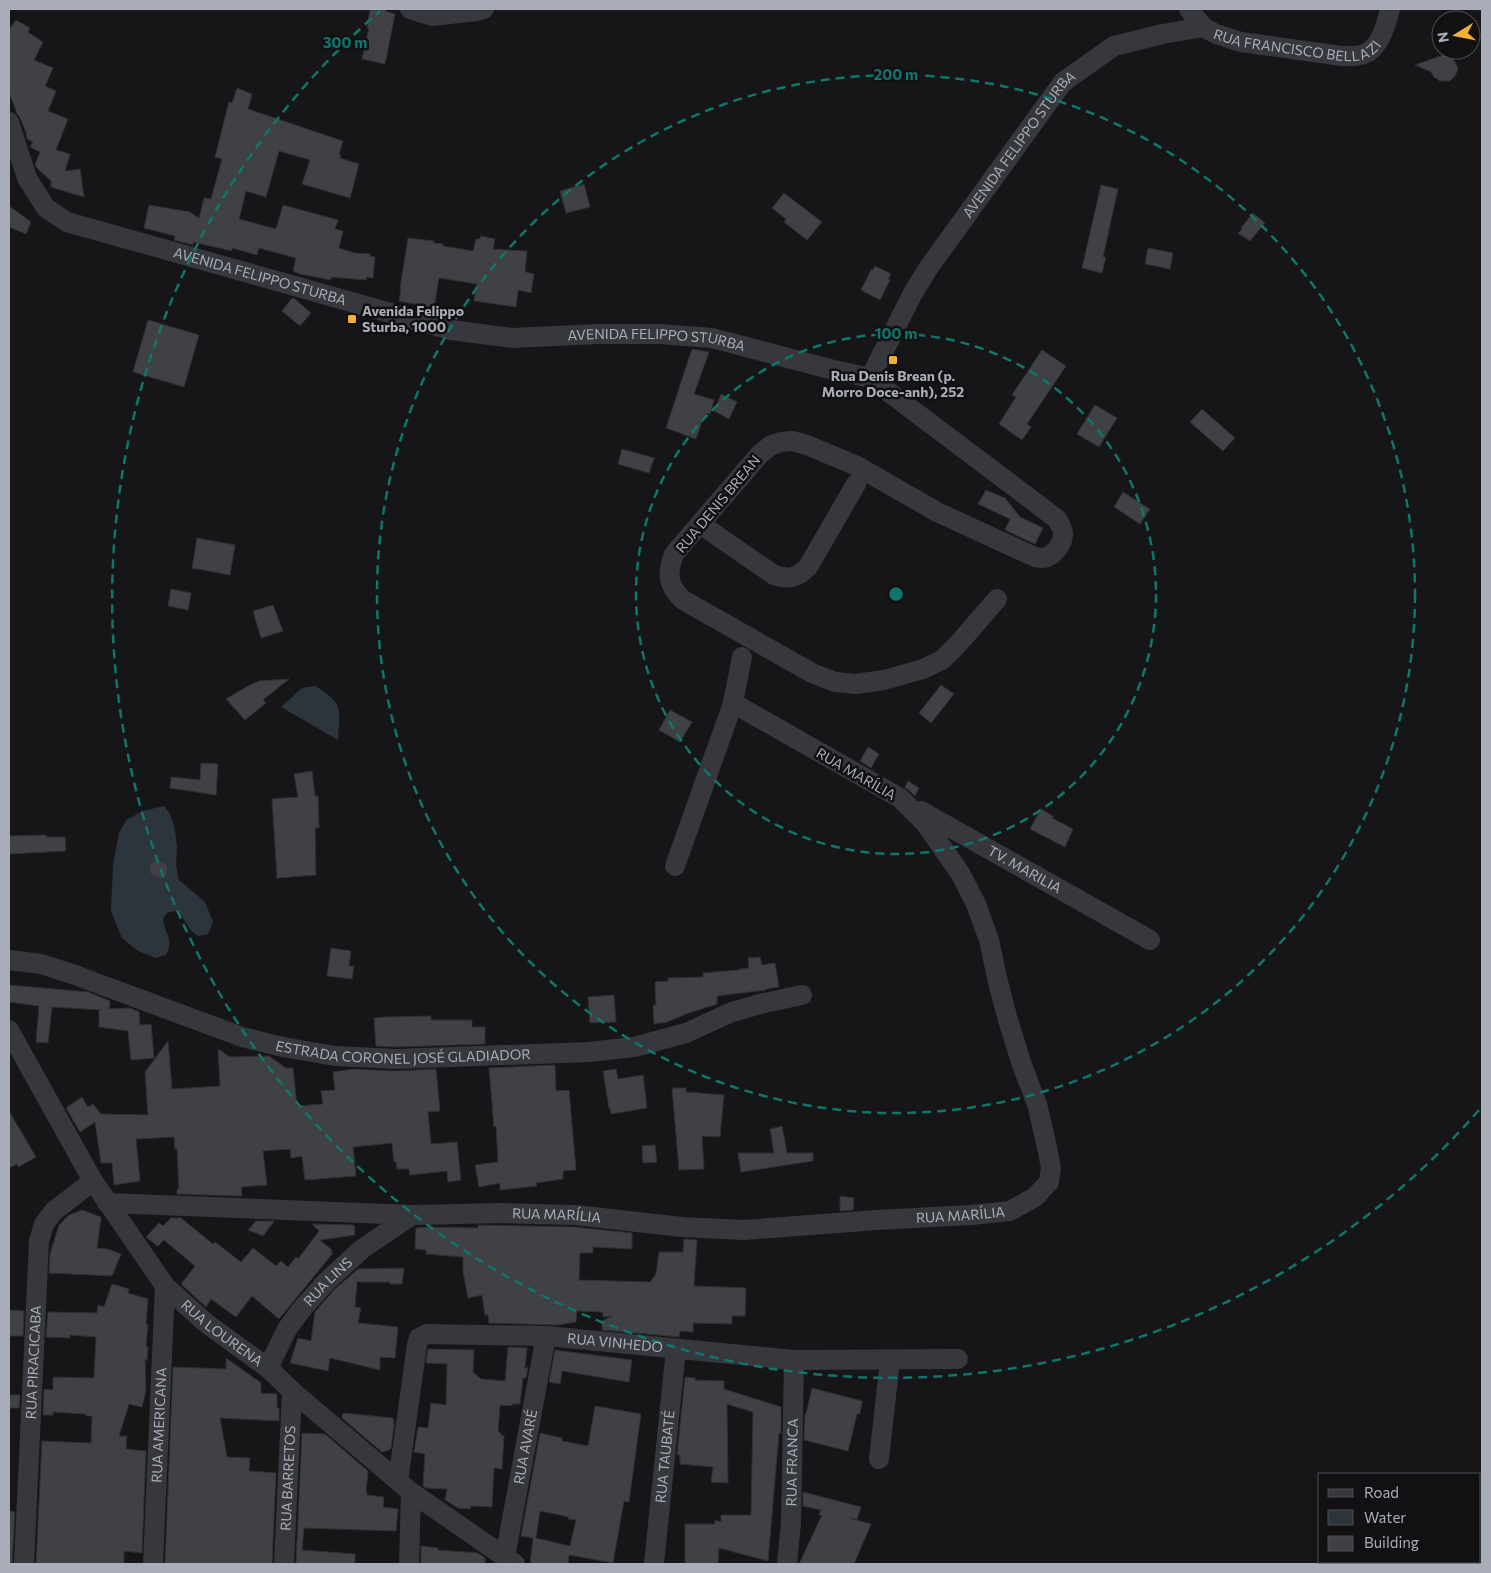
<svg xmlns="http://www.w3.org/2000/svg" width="1491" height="1573" font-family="Commissioner,sans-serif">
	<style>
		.water { fill: #2c353c }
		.building { fill: #404145; stroke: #303034; fill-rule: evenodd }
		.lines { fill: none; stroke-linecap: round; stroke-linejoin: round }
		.minor { stroke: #37383d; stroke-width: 20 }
		.ring { fill: none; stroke: #0f766e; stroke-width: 2.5; stroke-dasharray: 9 6 }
		.poi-dot { fill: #f2b134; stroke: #111113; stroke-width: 2 }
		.labels { text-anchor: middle; stroke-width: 5; stroke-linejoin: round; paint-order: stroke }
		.street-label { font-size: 14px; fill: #a8adb8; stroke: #111113 }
		.poi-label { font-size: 14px; font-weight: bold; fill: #a8adb8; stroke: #111113; text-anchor: start }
		.centre { fill: #0f766e; stroke: #111113; stroke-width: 2.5 }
		.ring-label { font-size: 15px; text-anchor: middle; font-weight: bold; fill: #0f766e; stroke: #111113; stroke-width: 5; stroke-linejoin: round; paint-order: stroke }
	</style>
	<rect width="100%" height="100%" fill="#161618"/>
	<g class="water">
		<path d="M 315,686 C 344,703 340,709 338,740 L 281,707 L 302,688 Z"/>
		<path d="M 164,806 L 170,814 L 175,829 L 177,848 L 176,865 L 179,880 L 205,902 L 213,922 L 208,934 L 198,936 C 187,930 186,917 175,911 L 167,913 L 163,918 C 164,935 175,938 166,955 L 156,958 L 138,951 L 122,938 L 111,911 L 113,865 L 119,833 L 126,820 L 143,811 Z"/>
	</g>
	<g class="building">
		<path d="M 370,9 L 386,9 L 385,11 L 395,14 L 385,64 L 362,59 L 369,28 L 367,28 Z"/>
		<path d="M 16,20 L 30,28 L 28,32 L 43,42 L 34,60 L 53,68 L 45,86 L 56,91 L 48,111 L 68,119 L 56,150 L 70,154 L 65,171 L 80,169 L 84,197 L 51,187 L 51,181 L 36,167 L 35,165 L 40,152 L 30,147 L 33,142 L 27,139 L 26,132 L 20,118 L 16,112 L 16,110 L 9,93 L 9,30 Z"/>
		<path d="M 1443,55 L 1450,56 L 1455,62 L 1458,69 L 1455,76 L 1450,81 L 1440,81 L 1434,77 L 1431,72 L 1415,65 Z"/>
		<path d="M 237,88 L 252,94 L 248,109 L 343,141 L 339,154 L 341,155 L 340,158 L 359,164 L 350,198 L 302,184 L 310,160 L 279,151 L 266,197 L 246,191 L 239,219 L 276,229 L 283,205 L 338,220 L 335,229 L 343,231 L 339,248 L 355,253 L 370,254 L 370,256 L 375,257 L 373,278 L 366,277 L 366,280 L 331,277 L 331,280 L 300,274 L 293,271 L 296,258 L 259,248 L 257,255 L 232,248 L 232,251 L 193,242 L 193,245 L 174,240 L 175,236 L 144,228 L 149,205 L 190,212 L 199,218 L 204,198 L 211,199 L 222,159 L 215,157 L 229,102 L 232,103 Z"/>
		<path d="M 584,184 L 590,207 L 566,213 L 560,191 Z"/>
		<path d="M 1101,185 L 1118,189 L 1103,257 L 1106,257 L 1102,273 L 1082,268 Z"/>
		<path d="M 784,193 L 822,222 L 807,240 L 784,222 L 786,219 L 772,208 Z"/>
		<path d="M 9,206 L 31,222 L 26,234 L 9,227 Z"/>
		<path d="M 1253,213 L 1265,223 L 1250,241 L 1238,233 L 1242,229 L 1241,228 Z"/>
		<path d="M 481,236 L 495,239 L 493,249 L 527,251 L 525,272 L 534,274 L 531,293 L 518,290 L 516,307 L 474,301 L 477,284 L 439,278 L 434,308 L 399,301 L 401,289 L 400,288 L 408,238 L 434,241 L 434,243 L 443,244 L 443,246 L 473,251 L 476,239 L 480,239 Z"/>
		<path d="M 1148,248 L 1173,253 L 1170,269 L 1145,264 Z"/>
		<path d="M 875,266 L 891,274 L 888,279 L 890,280 L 880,300 L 861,290 L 871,270 L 873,270 Z"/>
		<path d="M 292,298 L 295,299 L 311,313 L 300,326 L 282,311 Z"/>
		<path d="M 148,320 L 199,335 L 184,387 L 133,372 Z"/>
		<path d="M 692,349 L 709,352 L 694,394 L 714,400 L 710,414 L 707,413 L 705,419 L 703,418 L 696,439 L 666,428 Z"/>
		<path d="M 1042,350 L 1066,366 L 1027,424 L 1031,427 L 1022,440 L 999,424 L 1016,397 L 1012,395 Z"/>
		<path d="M 721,394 L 737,402 L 729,419 L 714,411 Z"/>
		<path d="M 1095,405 L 1117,418 L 1099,447 L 1077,434 Z"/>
		<path d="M 1202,409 L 1235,438 L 1223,451 L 1190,422 Z"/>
		<path d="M 622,449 L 654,458 L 649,473 L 618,464 Z"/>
		<path d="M 986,490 L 1005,498 L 1020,517 L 1043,528 L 1035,544 L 1005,530 L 1010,519 L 978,504 Z"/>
		<path d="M 1123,492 L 1150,509 L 1140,524 L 1114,507 Z"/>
		<path d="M 197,538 L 235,545 L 230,575 L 192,568 Z"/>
		<path d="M 171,589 L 191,593 L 188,610 L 168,606 Z"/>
		<path d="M 273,605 L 283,631 L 261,638 L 253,611 Z"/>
		<path d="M 289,679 L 263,700 L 266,703 L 245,720 L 226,699 L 246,687 L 259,681 Z"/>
		<path d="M 941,685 L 954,694 L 931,723 L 919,713 Z"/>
		<path d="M 670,710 L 692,722 L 680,742 L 659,730 Z"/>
		<path d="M 868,747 L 879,754 L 871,768 L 860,761 Z"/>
		<path d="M 201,763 L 218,764 L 216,795 L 170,788 L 171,777 L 200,780 Z"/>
		<path d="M 312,771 L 315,796 L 318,796 L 319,828 L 315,828 L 316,875 L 277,878 L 272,799 L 298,797 L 294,774 Z"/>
		<path d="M 908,781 L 919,788 L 915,796 L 905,787 Z"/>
		<path d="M 1041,809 L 1053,816 L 1052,818 L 1073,829 L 1065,847 L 1030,829 Z"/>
		<path d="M 46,835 L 46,837 L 65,837 L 66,851 L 9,854 L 9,836 Z"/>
		<path d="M 157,859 L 167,864 L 168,874 L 160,879 L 150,874 L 149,864 Z"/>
		<path d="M 331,948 L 351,951 L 349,966 L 354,966 L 352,979 L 327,976 Z"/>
		<path d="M 760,957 L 762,965 L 775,963 L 779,987 L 766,989 L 766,990 L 717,996 L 717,1004 L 689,1013 L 667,1022 L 654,1024 L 653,1005 L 656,1005 L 655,982 L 668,981 L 668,978 L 703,977 L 703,973 L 739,970 L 739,969 L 749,968 L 748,958 Z"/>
		<path d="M 9,985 L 88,992 L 110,1001 L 109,1009 L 130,1008 L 139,1012 L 140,1025 L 151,1024 L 154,1058 L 131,1060 L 128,1031 L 99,1027 L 99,1010 L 102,1010 L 52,1007 L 48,1043 L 36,1042 L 39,1006 L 9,1002 Z"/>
		<path d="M 614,995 L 616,1022 L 590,1023 L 588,997 Z"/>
		<path d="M 431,1016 L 431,1020 L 472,1020 L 472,1027 L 485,1027 L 485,1044 L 396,1047 L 376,1046 L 374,1018 L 385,1017 Z"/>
		<path d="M 168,1041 L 172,1089 L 220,1086 L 218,1049 L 230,1057 L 269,1056 L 286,1068 L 293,1068 L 297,1106 L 323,1104 L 321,1091 L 335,1090 L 333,1072 L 353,1069 L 395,1071 L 436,1069 L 440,1111 L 428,1112 L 431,1144 L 457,1142 L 461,1180 L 448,1182 L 447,1171 L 410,1175 L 409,1169 L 397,1169 L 396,1162 L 394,1162 L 392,1143 L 353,1147 L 356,1176 L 305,1180 L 302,1156 L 291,1158 L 290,1149 L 263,1151 L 267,1185 L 241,1187 L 242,1196 L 177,1194 L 177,1189 L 179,1189 L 177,1149 L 175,1149 L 174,1137 L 136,1139 L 140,1181 L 114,1185 L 112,1163 L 101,1163 L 95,1122 L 80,1132 L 66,1108 L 82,1097 L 88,1107 L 93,1104 L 101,1114 L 148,1115 L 145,1072 Z"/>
		<path d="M 555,1065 L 556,1091 L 569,1090 L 576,1170 L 563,1171 L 563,1179 L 536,1183 L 537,1186 L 500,1190 L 500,1183 L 479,1187 L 475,1165 L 498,1162 L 496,1126 L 494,1127 L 489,1068 Z"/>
		<path d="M 616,1069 L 618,1079 L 643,1075 L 647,1108 L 611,1114 L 610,1108 L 609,1108 L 603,1071 Z"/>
		<path d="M 672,1088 L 686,1088 L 686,1092 L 724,1095 L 720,1137 L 702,1136 L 704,1169 L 679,1170 Z"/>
		<path d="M 9,1111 L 36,1157 L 18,1167 L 17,1164 L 9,1168 Z"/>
		<path d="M 782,1126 L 787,1153 L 813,1153 L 813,1161 L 741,1172 L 738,1153 L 774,1153 L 770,1129 Z"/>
		<path d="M 655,1145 L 657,1162 L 643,1163 L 642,1146 Z"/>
		<path d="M 840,1196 L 854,1198 L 853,1210 L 840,1211 Z"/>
		<path d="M 82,1210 L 101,1217 L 97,1248 L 107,1249 L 121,1254 L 112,1276 L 49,1273 L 50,1254 L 59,1225 L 69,1215 Z"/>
		<path d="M 171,1218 L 181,1218 L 213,1244 L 215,1242 L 241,1262 L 253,1248 L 276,1266 L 281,1261 L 288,1267 L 296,1257 L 298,1259 L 319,1231 L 312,1224 L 354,1225 L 355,1235 L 320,1240 L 332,1250 L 331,1252 L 333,1253 L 279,1319 L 252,1296 L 236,1317 L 211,1299 L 206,1307 L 181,1284 L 195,1266 L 164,1240 L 158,1246 L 146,1237 L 159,1223 L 163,1226 Z"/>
		<path d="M 256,1221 L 274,1221 L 263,1236 L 248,1230 Z"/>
		<path d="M 478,1225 L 574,1227 L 632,1233 L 632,1249 L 593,1247 L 593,1253 L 580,1253 L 579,1280 L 650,1282 L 656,1274 L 659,1252 L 683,1252 L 684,1239 L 697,1240 L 694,1286 L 746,1288 L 745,1316 L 732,1316 L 732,1324 L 693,1323 L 693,1332 L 680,1331 L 679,1337 L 602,1330 L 602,1321 L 612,1316 L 603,1317 L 603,1312 L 577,1311 L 576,1322 L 557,1325 L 489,1323 L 488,1315 L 485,1315 L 482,1295 L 468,1298 L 463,1271 L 463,1257 L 426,1254 L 426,1250 L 415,1249 L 416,1228 L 427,1227 L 478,1228 Z"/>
		<path d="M 404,1268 L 402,1284 L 390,1284 L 390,1282 L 357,1282 L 355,1307 L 361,1308 L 358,1323 L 398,1327 L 395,1358 L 380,1357 L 380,1370 L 330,1358 L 328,1371 L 290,1363 L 298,1338 L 311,1341 L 315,1312 L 335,1289 L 358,1269 Z"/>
		<path d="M 112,1284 L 129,1289 L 128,1293 L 148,1299 L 146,1324 L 148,1325 L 146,1346 L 148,1347 L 147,1360 L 145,1359 L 146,1390 L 142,1407 L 129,1404 L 119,1436 L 127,1436 L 126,1449 L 146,1451 L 142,1553 L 124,1551 L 124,1564 L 36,1564 L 42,1441 L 91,1443 L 92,1416 L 86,1416 L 86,1414 L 53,1412 L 53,1415 L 43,1415 L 44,1389 L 53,1390 L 53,1377 L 94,1378 L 96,1337 L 70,1335 L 70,1338 L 46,1337 L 48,1312 L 97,1313 L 98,1305 L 104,1307 Z"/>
		<path d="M 9,1310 L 24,1311 L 23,1336 L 9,1336 Z"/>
		<path d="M 508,1347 L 527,1348 L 525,1369 L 528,1367 L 526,1378 L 523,1378 L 520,1404 L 512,1404 L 512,1406 L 500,1405 L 498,1432 L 501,1433 L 501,1435 L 504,1436 L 502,1469 L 494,1468 L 492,1507 L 471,1506 L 470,1509 L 458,1508 L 445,1500 L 447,1489 L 426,1488 L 423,1486 L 425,1454 L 414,1452 L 418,1427 L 428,1428 L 431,1403 L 446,1405 L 447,1364 L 426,1363 L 428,1349 L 474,1350 L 473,1372 L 481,1379 L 505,1381 Z"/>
		<path d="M 555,1350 L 632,1360 L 629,1382 L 562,1371 L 560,1384 L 549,1382 Z"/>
		<path d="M 226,1358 L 261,1383 L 261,1393 L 277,1394 L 277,1408 L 279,1408 L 279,1421 L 220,1418 L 227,1457 L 250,1458 L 249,1471 L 276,1473 L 272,1564 L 165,1564 L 173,1367 L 226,1369 Z"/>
		<path d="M 685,1377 L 695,1378 L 695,1380 L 724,1381 L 724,1389 L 781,1407 L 781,1433 L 779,1433 L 768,1561 L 719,1548 L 718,1564 L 685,1564 L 685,1524 L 715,1524 L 715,1520 L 721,1522 L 721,1515 L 751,1515 L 753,1412 L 727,1404 L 728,1483 L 711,1482 L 713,1467 L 680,1464 L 680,1455 L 677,1455 Z"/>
		<path d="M 812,1388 L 862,1401 L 860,1414 L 857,1414 L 848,1451 L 804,1440 L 805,1414 L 806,1414 Z"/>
		<path d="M 9,1395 L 20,1395 L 19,1408 L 9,1408 Z"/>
		<path d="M 595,1406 L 641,1414 L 629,1502 L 624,1501 L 613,1563 L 569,1555 L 568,1564 L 530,1564 L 533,1538 L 521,1536 L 540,1433 L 562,1438 L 562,1441 L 588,1446 ZM 540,1511 L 569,1517 L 568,1519 L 576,1520 L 570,1546 L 536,1538 Z"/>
		<path d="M 343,1413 L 393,1418 L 394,1425 L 391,1448 L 389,1450 L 382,1452 L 342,1418 Z"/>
		<path d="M 302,1433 L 325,1434 L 368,1471 L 366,1492 L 367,1492 L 367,1495 L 384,1497 L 383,1507 L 398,1509 L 396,1531 L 304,1528 L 302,1550 L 355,1554 L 355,1564 L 296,1564 Z"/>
		<path d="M 803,1492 L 861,1507 L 857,1520 L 850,1518 L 871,1524 L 854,1564 L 799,1564 L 822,1515 L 819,1515 L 821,1510 L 803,1506 Z"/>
		<path d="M 9,1511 L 15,1512 L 12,1564 L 9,1564 Z"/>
		<path d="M 421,1546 L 438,1548 L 438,1550 L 478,1553 L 485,1558 L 485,1564 L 421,1564 Z"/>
	</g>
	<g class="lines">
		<g class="minor">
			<path d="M 410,9 L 432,16 L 477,11 L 484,9"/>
			<path id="s1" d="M 1189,9 L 1203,27 L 1216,34 L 1241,42 L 1342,56 C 1350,56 1359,57 1366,53 C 1380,47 1387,22 1390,9"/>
			<path id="s2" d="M 9,122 L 27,178 L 46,208 L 67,222 L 451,330 L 512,338 L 598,334 L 659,334 L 712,338 L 830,369 L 870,378 L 1057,519 C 1060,524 1063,529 1063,534 C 1063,544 1053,557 1043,558 C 1042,558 1035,557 1035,557 L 937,512 L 857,466 L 807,445 L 792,441 L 781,442 L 770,446 L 760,454 L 674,554 C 667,573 667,585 683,600 L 812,673 L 835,682 L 856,684 L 884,680 L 923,669 L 942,660 L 959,643 L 997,599"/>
			<path id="s3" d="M 870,378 L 913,293 L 929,267 L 1063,82 L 1114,46 L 1163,34 L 1203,27"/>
			<path d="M 700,524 L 774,575 C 789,580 797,578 808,567 L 856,484"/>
			<path d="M 733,703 L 742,657"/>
			<path id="s4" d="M 921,811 L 1150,940"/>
			<path id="s5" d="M 9,960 L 41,964 L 75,975 L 242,1037 L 283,1047 L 335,1056 L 396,1059 L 589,1052 L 634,1047 L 686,1033 L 732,1012 L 764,1003 L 802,995"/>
			<path id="s6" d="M 9,1030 L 93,1181 L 165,1286 L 206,1323 L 268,1368 L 292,1391 L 411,1492 L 515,1564"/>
			<path id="s7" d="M 107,1203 L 412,1215 L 503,1213 L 575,1215 L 682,1227 L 744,1230 L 877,1220 L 971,1215 L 1010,1211 L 1035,1197 L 1049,1182 L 1051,1168 L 1047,1147 L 1037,1104 L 1022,1065 L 1008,1020 L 998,982 L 989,940 L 976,904 L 960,873 L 925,823 L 900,798 L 733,703 L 675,866"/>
			<path id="s8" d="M 268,1368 L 287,1329 L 301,1310 L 327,1281 L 362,1249 L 412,1215"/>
			<path d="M 879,1459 L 890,1360"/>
			<path id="s9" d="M 398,1481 L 417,1345 L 419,1338 L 427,1334 L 546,1336 L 794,1360 L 958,1359"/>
			<path id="s10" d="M 505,1557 L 546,1336"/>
			<path id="s11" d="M 24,1564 L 39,1241 L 44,1224 L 54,1211 L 93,1181"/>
			<path id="s12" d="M 153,1564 L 165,1286"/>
			<path id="s13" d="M 284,1564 L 292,1391"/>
			<path d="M 409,1564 L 411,1492"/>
			<path id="s14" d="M 654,1564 L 676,1349"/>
			<path id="s15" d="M 787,1564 L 791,1523 L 794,1360"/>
		</g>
	</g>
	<g class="ring">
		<circle cx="896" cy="594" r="260"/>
		<circle cx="896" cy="594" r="519"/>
		<path d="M1479 1110A779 779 0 1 1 380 11"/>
	</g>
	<g class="poi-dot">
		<rect x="347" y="314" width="10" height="10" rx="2.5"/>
		<rect x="888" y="355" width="10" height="10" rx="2.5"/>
	</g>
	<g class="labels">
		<g class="street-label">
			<text dy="5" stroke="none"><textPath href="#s1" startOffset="121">RUA FRANCISCO BELLAZI</textPath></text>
			<text dy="5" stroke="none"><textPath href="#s3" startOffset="278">AVENIDA FELIPPO STURBA</textPath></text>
			<text dy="5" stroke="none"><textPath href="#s2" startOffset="320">AVENIDA FELIPPO STURBA</textPath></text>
			<text dy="5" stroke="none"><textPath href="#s2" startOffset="725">AVENIDA FELIPPO STURBA</textPath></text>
			<text transform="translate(718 504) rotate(-50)" y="5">RUA DENIS BREAN</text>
			<text transform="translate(856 774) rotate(30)" y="5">RUA MARÍLIA</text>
			<text dy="5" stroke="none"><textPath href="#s4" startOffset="119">TV. MARILIA</textPath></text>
			<text dy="5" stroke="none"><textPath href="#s5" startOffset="409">ESTRADA CORONEL JOSÉ GLADIADOR</textPath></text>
			<text dy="5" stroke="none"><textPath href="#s7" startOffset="855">RUA MARÍLIA</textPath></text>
			<text dy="5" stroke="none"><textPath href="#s7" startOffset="450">RUA MARÍLIA</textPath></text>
			<text dy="5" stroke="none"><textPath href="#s8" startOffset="106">RUA LINS</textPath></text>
			<text dy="5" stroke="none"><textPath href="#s6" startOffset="374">RUA LOURENA</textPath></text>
			<text dy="5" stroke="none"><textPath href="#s9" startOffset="342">RUA VINHEDO</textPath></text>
			<text dy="5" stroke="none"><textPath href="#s11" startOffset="202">RUA PIRACICABA</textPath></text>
			<text dy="5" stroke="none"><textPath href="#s12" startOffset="139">RUA AMERICANA</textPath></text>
			<text dy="5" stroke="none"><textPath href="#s10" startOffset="112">RUA AVARÉ</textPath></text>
			<text dy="5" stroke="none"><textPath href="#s14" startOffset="108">RUA TAUBATÉ</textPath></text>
			<text dy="5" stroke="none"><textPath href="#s15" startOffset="102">RUA FRANCA</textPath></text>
			<text dy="5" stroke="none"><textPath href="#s13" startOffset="86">RUA BARRETOS</textPath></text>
		</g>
		<g class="poi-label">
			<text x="362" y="316">Avenida Felippo<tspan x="362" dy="16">Sturba, 1000</tspan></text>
			<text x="893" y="381" text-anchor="middle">Rua Denis Brean (p.<tspan x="893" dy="16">Morro Doce-anh), 252</tspan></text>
		</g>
	</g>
	<circle cx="896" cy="594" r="8" class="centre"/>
	<g class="ring-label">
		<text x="345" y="48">300 m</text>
		<text x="896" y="80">200 m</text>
		<text x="896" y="339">100 m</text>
	</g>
	<rect width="1491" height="1573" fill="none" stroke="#a8adb8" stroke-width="20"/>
	<rect x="1318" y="1473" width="162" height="90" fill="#111113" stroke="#4d4f55"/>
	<rect x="1328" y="1489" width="25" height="8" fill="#37383d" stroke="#4d4f55"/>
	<text x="1364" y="1498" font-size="15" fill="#a8adb8">Road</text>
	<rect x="1328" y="1510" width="25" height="15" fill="#2c353c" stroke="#4d4f55"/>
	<text x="1364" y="1523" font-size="15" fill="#a8adb8">Water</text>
	<rect x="1328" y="1536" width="25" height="15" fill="#404145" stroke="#4d4f55"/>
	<text x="1364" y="1548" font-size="15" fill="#a8adb8">Building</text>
	<g transform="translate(1456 35) rotate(260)"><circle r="24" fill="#111113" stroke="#4d4f55"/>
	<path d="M0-4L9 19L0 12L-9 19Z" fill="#f2b134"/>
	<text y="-8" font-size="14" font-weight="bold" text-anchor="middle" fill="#a8adb8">N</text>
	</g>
</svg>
